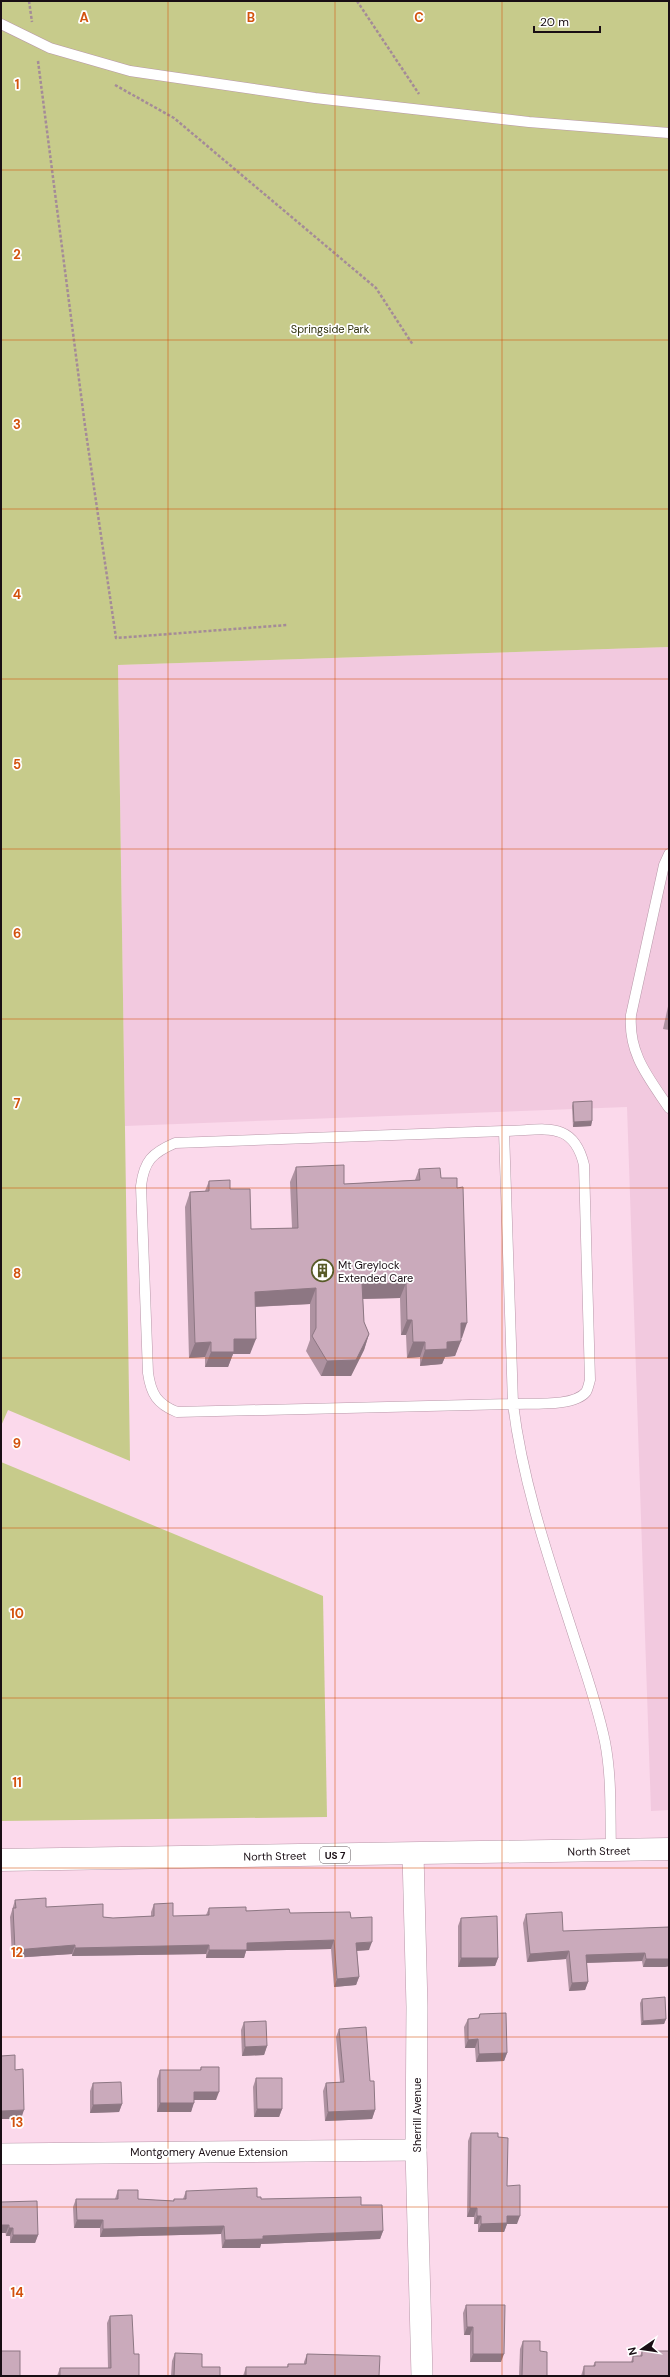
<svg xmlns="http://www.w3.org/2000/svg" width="670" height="2377" font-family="'DM Sans',sans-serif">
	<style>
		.built { fill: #f2c9df }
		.green { fill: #c7cb8b }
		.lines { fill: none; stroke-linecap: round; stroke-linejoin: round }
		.service-casing { stroke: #b898a9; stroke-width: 11 }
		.minor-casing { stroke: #b898a9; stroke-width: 22 }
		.primary-casing { stroke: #b898a9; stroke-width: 23 }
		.path { stroke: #a48b98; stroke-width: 2.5; stroke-dasharray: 3 2; stroke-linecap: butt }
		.service { stroke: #fff; stroke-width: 10 }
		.minor { stroke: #fff; stroke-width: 21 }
		.primary { stroke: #fff; stroke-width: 22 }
		.wall { fill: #ae92a1 }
		.shaded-wall { fill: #8d7783 }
		.building { fill: #caaabb; stroke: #8d7783 }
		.grid { fill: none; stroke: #d3520d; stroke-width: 1; stroke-opacity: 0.55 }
		.labels { text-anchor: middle; stroke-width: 3.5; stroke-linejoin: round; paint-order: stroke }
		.shield { fill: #fff; stroke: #5e565a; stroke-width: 1 }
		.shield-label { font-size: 10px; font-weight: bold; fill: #190e14 }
		.park-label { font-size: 11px; fill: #2f310d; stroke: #fff }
		.poi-label { font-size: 11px; fill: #190e14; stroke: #fff; text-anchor: start }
		.street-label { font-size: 11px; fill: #190e14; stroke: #fff }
		.grid-label { font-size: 13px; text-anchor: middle; font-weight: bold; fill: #d3520d; stroke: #fff; stroke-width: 3.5; stroke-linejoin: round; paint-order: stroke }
	</style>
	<rect width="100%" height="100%" fill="#fbd9eb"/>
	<path class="built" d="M 669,647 L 669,1810 L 651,1811 L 627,1107 L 125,1126 L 118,665 Z"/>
	<g class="green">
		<path d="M 1,1 L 669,1 L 669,647 L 118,665 L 130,1461 L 8,1410 L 1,1426 Z"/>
		<path d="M 1,1462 L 323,1596 L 327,1817 L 1,1821 Z"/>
	</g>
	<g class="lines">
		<defs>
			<g id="service">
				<path d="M 1,24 L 50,48 L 130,71 L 315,98 L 529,122 L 669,133"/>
				<path d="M 669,854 L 664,865 L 631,1015 C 628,1054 649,1078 669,1108"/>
				<path d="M 504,1131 C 542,1131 573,1118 584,1165 L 590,1380 C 589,1383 588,1389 586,1392 C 574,1407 532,1403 513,1404 L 504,1131 L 175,1143 C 152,1153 144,1161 141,1186 L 148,1373 C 151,1394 157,1404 177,1412 L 513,1404 C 523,1486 551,1565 576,1643 C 587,1676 598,1708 605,1742 C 612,1778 610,1815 611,1851"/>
			</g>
			<g id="minor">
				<path d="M 413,1854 L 417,2007 L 416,2150 L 422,2376"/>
				<path d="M 1,2154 L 416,2150"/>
			</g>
			<path id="primary" d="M 1,1860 L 669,1849"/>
		</defs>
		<use href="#service" class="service-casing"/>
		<use href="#minor" class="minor-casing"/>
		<use href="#primary" class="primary-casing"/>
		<g class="path">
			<path d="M 29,1 L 32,22"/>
			<path d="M 357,1 L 419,94"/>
			<path d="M 38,61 L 85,426 L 116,638 L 287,625"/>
			<path d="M 115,85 L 174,118 L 376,288 L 413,345"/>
		</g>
		<use href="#service" class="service"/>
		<use href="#minor" class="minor"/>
		<use href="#primary" class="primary"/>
	</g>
	<g class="wall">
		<path d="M 669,1002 L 669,1030 L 663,1029 Z"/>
		<path d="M 573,1102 L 592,1121 L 591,1126 L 573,1127 L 572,1106 Z"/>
		<path d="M 296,1167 L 344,1184 L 415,1180 L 419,1169 L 462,1338 L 461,1338 L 455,1356 L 445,1357 L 442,1364 L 420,1366 L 420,1357 L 407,1358 L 406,1335 L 401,1335 L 400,1298 L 363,1299 L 364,1322 L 369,1334 L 364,1350 L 351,1376 L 321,1376 L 306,1351 L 310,1340 L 310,1304 L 255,1307 L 250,1354 L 233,1354 L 228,1367 L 205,1367 L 205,1357 L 189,1358 L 185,1207 L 190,1192 L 205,1191 L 209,1181 L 230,1189 L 251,1229 L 292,1228 L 290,1182 Z"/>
		<path d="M 15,1900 L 46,1907 L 103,1917 L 113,1918 L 151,1916 L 151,1912 L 154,1904 L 173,1916 L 206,1915 L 209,1908 L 351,1918 L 369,1950 L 357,1951 L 359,1977 L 356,1985 L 334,1987 L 331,1949 L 246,1951 L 244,1958 L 206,1958 L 206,1954 L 72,1956 L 72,1954 L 12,1958 L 10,1917 Z"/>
		<path d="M 526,1914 L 563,1931 L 669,1927 L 669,1966 L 665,1967 L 643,1967 L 642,1961 L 587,1963 L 588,1982 L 585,1990 L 569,1991 L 566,1959 L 527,1962 L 523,1923 Z"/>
		<path d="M 461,1918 L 498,1958 L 495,1966 L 458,1967 L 458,1926 Z"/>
		<path d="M 642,1999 L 666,2019 L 664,2024 L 641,2025 L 640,2003 Z"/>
		<path d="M 480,2014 L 507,2053 L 504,2061 L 476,2062 L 475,2048 L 465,2048 L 464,2027 L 468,2019 L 478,2018 Z"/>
		<path d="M 244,2022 L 267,2046 L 264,2055 L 242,2056 L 241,2030 Z"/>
		<path d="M 339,2029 L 370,2081 L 375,2110 L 372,2119 L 325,2121 L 323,2091 L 326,2083 L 340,2082 L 336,2037 Z"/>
		<path d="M 201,2067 L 216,2100 L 194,2100 L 191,2112 L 157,2112 L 157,2079 L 160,2070 L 200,2070 Z"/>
		<path d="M 256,2078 L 282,2109 L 279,2117 L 254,2117 L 253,2087 Z"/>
		<path d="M 93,2083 L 122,2104 L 119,2112 L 90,2113 L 90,2091 Z"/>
		<path d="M 471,2133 L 498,2137 L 507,2186 L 517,2224 L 507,2224 L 504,2232 L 478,2232 L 478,2224 L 474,2224 L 474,2217 L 467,2217 L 468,2141 Z"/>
		<path d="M 118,2190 L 138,2199 L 173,2201 L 174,2199 L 183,2199 L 186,2191 L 257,2197 L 261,2199 L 361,2205 L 383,2231 L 380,2239 L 261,2244 L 260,2248 L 222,2248 L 221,2234 L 100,2237 L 100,2228 L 74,2228 L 73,2207 L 76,2199 L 115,2199 Z"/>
		<path d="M 1,2202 L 38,2235 L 35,2243 L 10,2243 L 10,2236 L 6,2236 Z"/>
		<path d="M 466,2305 L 501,2362 L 470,2362 L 470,2335 L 464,2335 L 463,2313 Z"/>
		<path d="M 110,2316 L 134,2354 L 139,2376 L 57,2376 L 60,2368 L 108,2368 L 107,2323 Z"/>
		<path d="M 523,2341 L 540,2351 L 547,2376 L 519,2376 L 520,2349 Z"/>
		<path d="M 642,2351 L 669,2376 L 581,2376 L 584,2366 L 593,2366 L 595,2362 L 631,2362 L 633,2356 L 640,2356 Z"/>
		<path d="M 175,2353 L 202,2367 L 220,2376 L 171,2376 L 172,2361 Z"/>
		<path d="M 307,2354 L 379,2376 L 243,2376 L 246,2367 L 287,2367 L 288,2364 L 304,2364 L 304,2362 Z"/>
	</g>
	<g class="shaded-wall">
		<path d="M 592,1121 L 591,1126 L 573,1127 L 574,1122 Z"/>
		<path d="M 406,1283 L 400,1298 L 357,1299 L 362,1284 Z"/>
		<path d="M 316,1288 L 310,1304 L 250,1307 L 255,1292 Z"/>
		<path d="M 407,1320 L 412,1320 L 406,1335 L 401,1335 Z"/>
		<path d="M 461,1323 L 467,1323 L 462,1338 L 455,1339 Z"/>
		<path d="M 369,1334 L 364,1350 L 351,1376 L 321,1376 L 327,1361 Z"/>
		<path d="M 234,1339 L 256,1339 L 250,1354 L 233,1354 L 228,1367 L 205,1367 L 211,1352 Z"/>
		<path d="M 461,1341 L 455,1356 L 445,1357 L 442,1364 L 420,1366 L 425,1350 L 447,1342 Z"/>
		<path d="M 211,1342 L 205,1357 L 189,1358 L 195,1343 Z"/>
		<path d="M 413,1342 L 425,1342 L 420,1357 L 407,1358 Z"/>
		<path d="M 334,1940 L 331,1949 L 246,1951 L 244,1958 L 206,1958 L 209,1950 L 247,1943 Z"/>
		<path d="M 372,1942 L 369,1950 L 353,1951 L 356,1943 Z"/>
		<path d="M 75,1945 L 72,1954 L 12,1958 L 15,1950 Z"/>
		<path d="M 209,1945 L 206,1954 L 72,1956 L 75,1948 Z"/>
		<path d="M 569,1951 L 566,1959 L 527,1962 L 530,1954 Z"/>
		<path d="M 645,1953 L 642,1961 L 583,1963 L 586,1955 Z"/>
		<path d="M 461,1958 L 498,1958 L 495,1966 L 458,1967 Z"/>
		<path d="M 646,1959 L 669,1959 L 669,1966 L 665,1967 L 643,1967 Z"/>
		<path d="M 359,1977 L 356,1985 L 334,1987 L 337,1979 Z"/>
		<path d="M 588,1982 L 585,1990 L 569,1991 L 572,1983 Z"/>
		<path d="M 666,2019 L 664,2024 L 641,2025 L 643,2021 Z"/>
		<path d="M 478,2039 L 475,2048 L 465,2048 L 468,2040 Z"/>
		<path d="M 267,2046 L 264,2055 L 242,2056 L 245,2047 Z"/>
		<path d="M 507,2053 L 504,2061 L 476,2062 L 479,2054 Z"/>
		<path d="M 194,2092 L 219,2092 L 216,2100 L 191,2100 Z"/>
		<path d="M 160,2103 L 194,2103 L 191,2112 L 157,2112 Z"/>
		<path d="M 122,2104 L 119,2112 L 90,2113 L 93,2105 Z"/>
		<path d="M 257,2109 L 282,2109 L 279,2117 L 254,2117 Z"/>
		<path d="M 24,2110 L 21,2119 L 1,2119 L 1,2111 Z"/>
		<path d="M 375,2110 L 372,2119 L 325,2121 L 328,2112 Z"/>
		<path d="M 470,2208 L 477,2208 L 474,2217 L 467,2217 Z"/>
		<path d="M 477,2216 L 481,2216 L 478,2224 L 474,2224 Z"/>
		<path d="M 507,2216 L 520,2216 L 517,2224 L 507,2224 L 504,2232 L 478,2232 L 481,2224 Z"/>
		<path d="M 77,2220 L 103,2220 L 100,2228 L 74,2228 Z"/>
		<path d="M 1,2225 L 9,2225 L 6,2233 L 1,2233 Z"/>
		<path d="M 224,2226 L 221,2234 L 100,2237 L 103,2229 Z"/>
		<path d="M 9,2228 L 13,2228 L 10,2236 L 6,2236 Z"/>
		<path d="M 383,2231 L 380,2239 L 261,2244 L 260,2248 L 222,2248 L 225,2240 L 263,2236 Z"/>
		<path d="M 13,2235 L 38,2235 L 35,2243 L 10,2243 Z"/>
		<path d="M 467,2327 L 473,2327 L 470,2335 L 464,2335 Z"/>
		<path d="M 473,2354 L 504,2354 L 501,2362 L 470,2362 Z"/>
	</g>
	<g class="building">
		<path d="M 592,1101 L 592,1121 L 574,1122 L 573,1102 Z"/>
		<path d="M 344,1165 L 344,1184 L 420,1180 L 419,1169 L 440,1168 L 441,1178 L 457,1178 L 457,1188 L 463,1187 L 467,1323 L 461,1323 L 461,1341 L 447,1342 L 447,1349 L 425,1350 L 425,1342 L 413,1342 L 412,1320 L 407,1320 L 406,1283 L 362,1284 L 364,1322 L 369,1334 L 356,1360 L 327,1361 L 312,1336 L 316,1328 L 316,1288 L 255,1292 L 256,1339 L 234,1339 L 234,1352 L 211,1352 L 211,1342 L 195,1343 L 190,1192 L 209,1191 L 209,1181 L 230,1180 L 230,1189 L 250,1189 L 251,1229 L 298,1228 L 296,1167 Z"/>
		<path d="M 46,1898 L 46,1907 L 103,1904 L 103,1917 L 113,1918 L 154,1916 L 154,1904 L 173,1903 L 173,1916 L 209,1915 L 209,1908 L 246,1907 L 246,1911 L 289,1909 L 290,1913 L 350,1912 L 351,1918 L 372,1917 L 372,1942 L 356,1943 L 359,1977 L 337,1979 L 334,1940 L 247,1943 L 247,1950 L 209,1950 L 209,1945 L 75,1948 L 75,1945 L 15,1950 L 13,1908 L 16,1908 L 15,1900 Z"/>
		<path d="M 562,1912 L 563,1931 L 669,1927 L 669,1959 L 646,1959 L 645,1953 L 586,1955 L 588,1982 L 572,1983 L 569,1951 L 530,1954 L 526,1914 Z"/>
		<path d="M 497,1916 L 498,1958 L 461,1958 L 461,1918 Z"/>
		<path d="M 665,1997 L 666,2019 L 643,2021 L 642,1999 Z"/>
		<path d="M 506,2013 L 507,2053 L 479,2054 L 478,2039 L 468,2040 L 468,2019 L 479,2018 L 480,2014 Z"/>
		<path d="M 266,2021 L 267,2046 L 245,2047 L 244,2022 Z"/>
		<path d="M 366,2027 L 370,2081 L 374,2081 L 375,2110 L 328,2112 L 326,2083 L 344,2082 L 339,2029 Z"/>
		<path d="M 15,2055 L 15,2070 L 23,2069 L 24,2110 L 1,2111 L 1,2056 Z"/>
		<path d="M 201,2067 L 219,2067 L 219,2092 L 194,2092 L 194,2103 L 160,2103 L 160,2070 L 201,2070 Z"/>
		<path d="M 256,2078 L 282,2078 L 282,2109 L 257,2109 Z"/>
		<path d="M 121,2082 L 122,2104 L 93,2105 L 93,2083 Z"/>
		<path d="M 471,2133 L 498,2133 L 498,2137 L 508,2138 L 507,2186 L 520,2185 L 520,2216 L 507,2216 L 507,2223 L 481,2224 L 481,2216 L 477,2216 L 477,2208 L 470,2208 Z"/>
		<path d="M 257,2188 L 257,2197 L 261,2197 L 261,2199 L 361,2197 L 361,2205 L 382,2205 L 383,2231 L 263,2236 L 263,2239 L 225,2240 L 224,2226 L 103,2229 L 103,2220 L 77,2220 L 76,2199 L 118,2199 L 118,2190 L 138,2190 L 138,2199 L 174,2201 L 174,2199 L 186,2199 L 186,2191 Z"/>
		<path d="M 37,2201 L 38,2235 L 13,2235 L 13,2228 L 9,2228 L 9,2225 L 1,2225 L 1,2202 Z"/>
		<path d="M 466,2305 L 505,2305 L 504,2354 L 473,2354 L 473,2327 L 467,2327 Z"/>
		<path d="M 132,2315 L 134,2354 L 139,2354 L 139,2376 L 60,2376 L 60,2368 L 111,2368 L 110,2316 Z"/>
		<path d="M 523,2341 L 540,2341 L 540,2351 L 547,2352 L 547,2376 L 522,2376 Z"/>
		<rect x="1" y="2351" width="19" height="25"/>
		<path d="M 642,2351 L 669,2351 L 669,2376 L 584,2376 L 584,2366 L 595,2366 L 595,2362 L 633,2362 L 633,2356 L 642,2356 Z"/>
		<path d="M 175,2353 L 202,2354 L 202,2367 L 220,2367 L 220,2376 L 174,2376 Z"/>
		<path d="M 307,2354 L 380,2356 L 379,2376 L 246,2376 L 246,2367 L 288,2367 L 288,2364 L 306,2364 Z"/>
	</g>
	<path class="grid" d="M 168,1 L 168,2376M 335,1 L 335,2376M 502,1 L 502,2376M 1,170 L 669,170M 1,340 L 669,340M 1,509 L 669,509M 1,679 L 669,679M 1,849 L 669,849M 1,1019 L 669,1019M 1,1188 L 669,1188M 1,1358 L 669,1358M 1,1528 L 669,1528M 1,1698 L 669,1698M 1,1868 L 669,1868M 1,2037 L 669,2037M 1,2207 L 669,2207"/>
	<defs>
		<symbol id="building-ring" viewBox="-11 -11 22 22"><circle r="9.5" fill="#fff" stroke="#585b28" stroke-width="1.5"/><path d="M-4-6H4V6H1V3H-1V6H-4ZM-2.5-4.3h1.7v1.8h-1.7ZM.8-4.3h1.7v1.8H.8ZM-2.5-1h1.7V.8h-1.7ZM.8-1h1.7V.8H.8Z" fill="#585b28"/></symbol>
	</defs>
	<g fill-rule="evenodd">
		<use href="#building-ring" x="310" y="1258" width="25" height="25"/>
	</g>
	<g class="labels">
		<rect class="shield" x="320" y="1847" width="30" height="16" rx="3"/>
		<g class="shield-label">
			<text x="335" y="1859">US 7</text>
		</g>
		<g class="park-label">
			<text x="330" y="333">Springside Park</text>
		</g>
		<g class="poi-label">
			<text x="338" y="1269">Mt Greylock<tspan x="338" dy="13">Extended Care</tspan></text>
		</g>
		<g class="street-label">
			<text transform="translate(599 1851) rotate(-1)" y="4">North Street</text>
			<text transform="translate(275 1856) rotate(-1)" y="4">North Street</text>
			<text transform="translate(417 2115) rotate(-90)" y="4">Sherrill Avenue</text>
			<text x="209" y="2156">Montgomery Avenue Extension</text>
		</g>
	</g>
	<g class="grid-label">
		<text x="84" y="22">A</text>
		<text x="251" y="22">B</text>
		<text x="419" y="22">C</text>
		<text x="17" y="89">1</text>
		<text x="17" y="259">2</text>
		<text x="17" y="429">3</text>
		<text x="17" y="599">4</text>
		<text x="17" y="769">5</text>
		<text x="17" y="938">6</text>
		<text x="17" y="1108">7</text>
		<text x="17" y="1278">8</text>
		<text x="17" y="1448">9</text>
		<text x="17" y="1618">10</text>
		<text x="17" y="1787">11</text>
		<text x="17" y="1957">12</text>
		<text x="17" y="2127">13</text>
		<text x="17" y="2297">14</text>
	</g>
	<rect width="670" height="2377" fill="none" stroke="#190e14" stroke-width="4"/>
	<g transform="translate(642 2349) rotate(257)" stroke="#ffffff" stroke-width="3" paint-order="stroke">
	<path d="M0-3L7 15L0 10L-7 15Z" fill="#190e14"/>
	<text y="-6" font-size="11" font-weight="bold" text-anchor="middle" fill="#190e14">N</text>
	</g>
	<path d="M534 26v6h66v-6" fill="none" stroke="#190e14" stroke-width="2"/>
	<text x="540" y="26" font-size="12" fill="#190e14" stroke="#ffffff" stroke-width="3" paint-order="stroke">20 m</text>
</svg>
